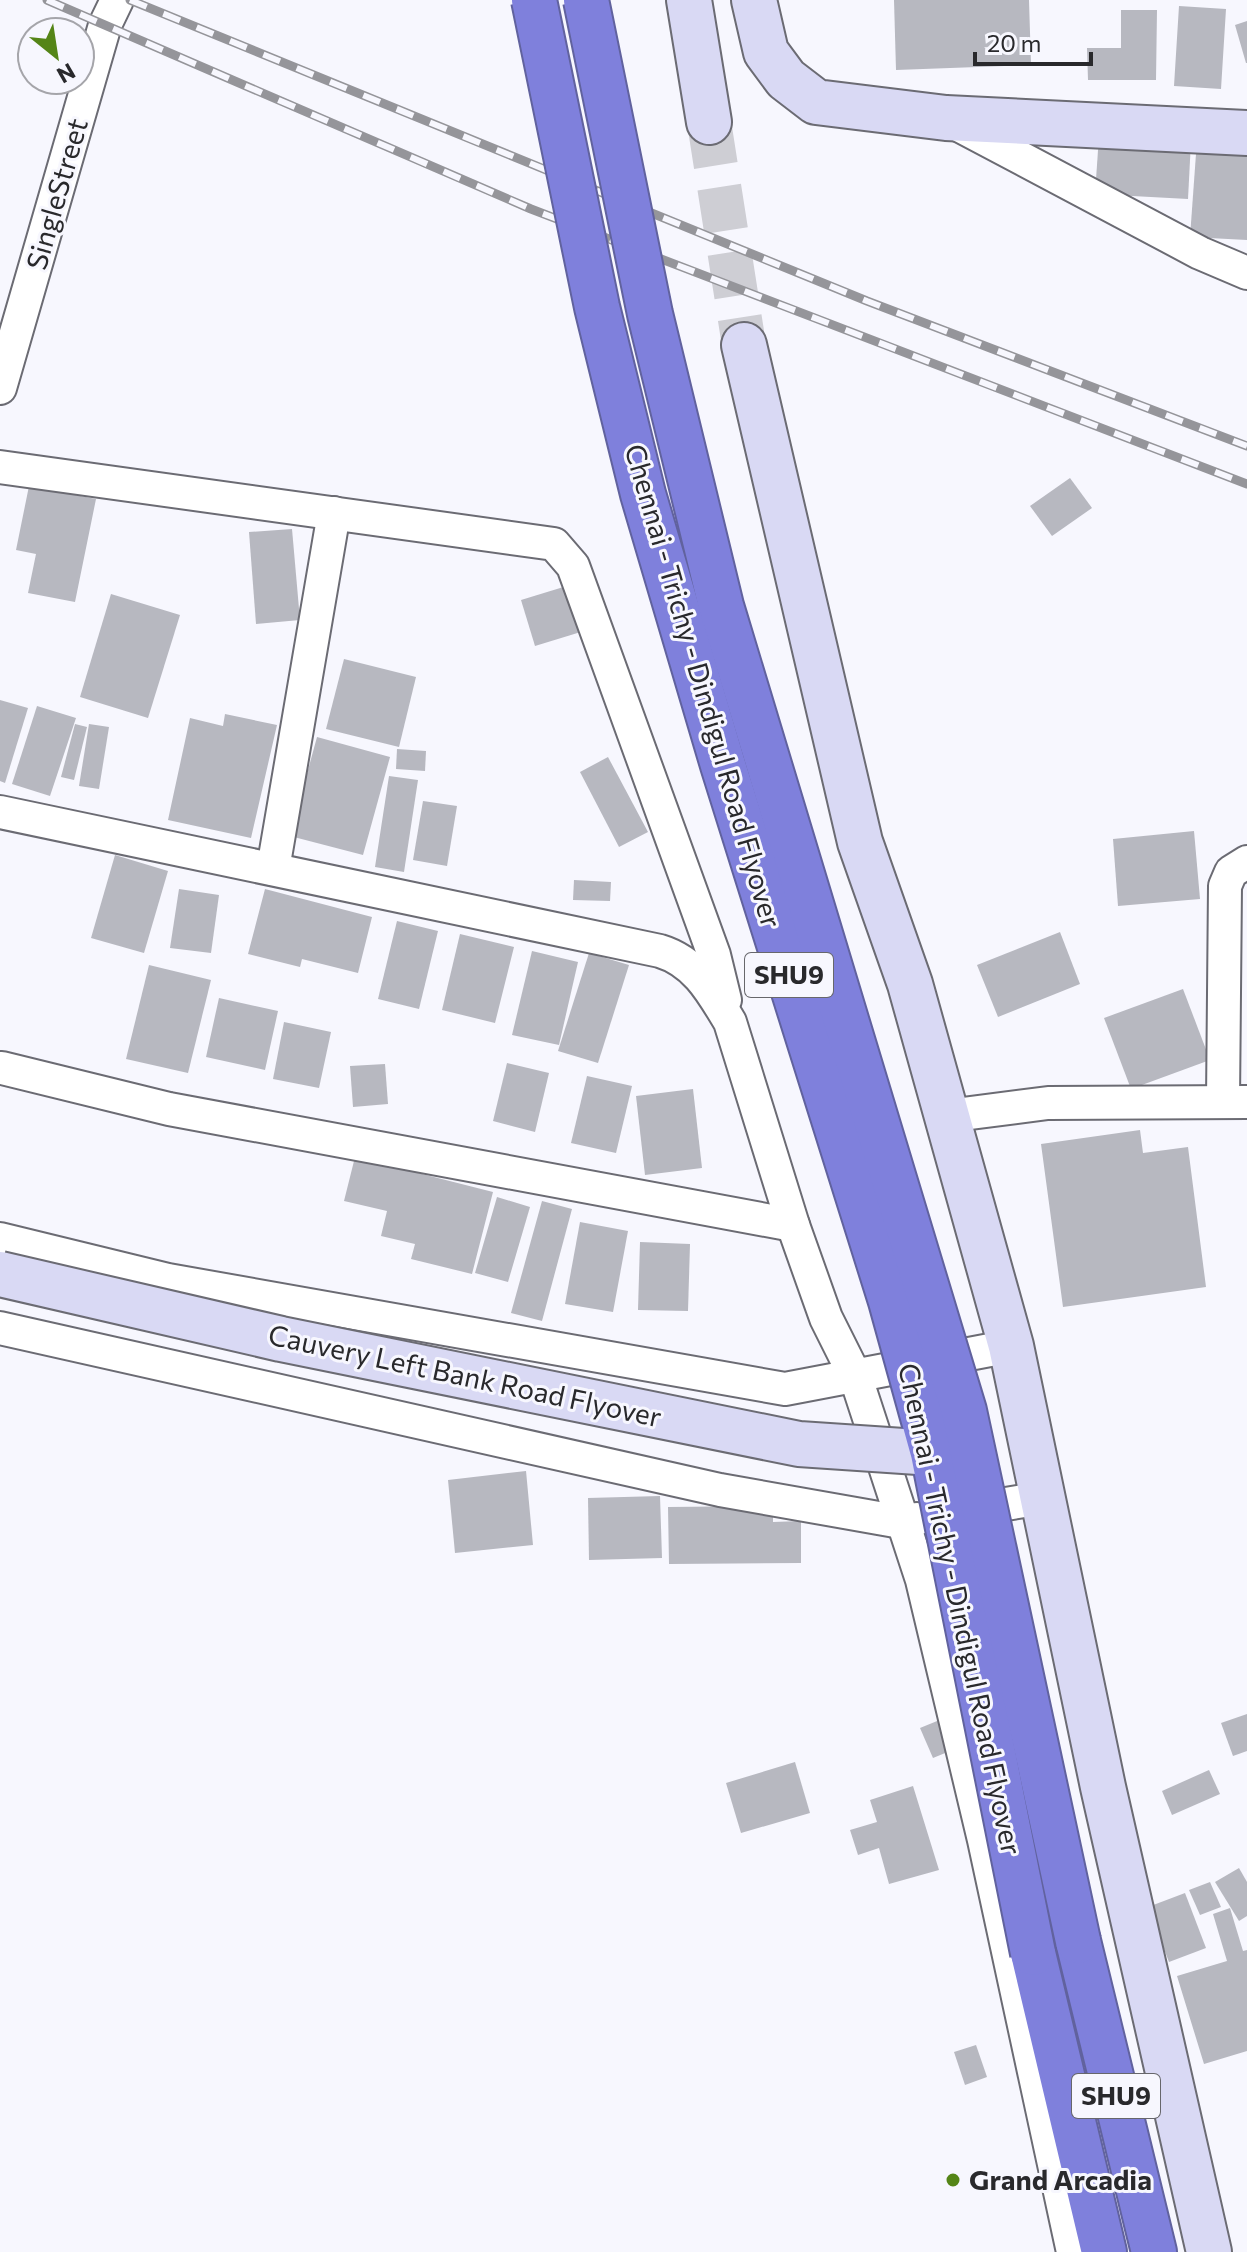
<svg xmlns="http://www.w3.org/2000/svg" width="1247" height="2252" font-family="Commissioner,sans-serif">
	<style>
		.building { fill: #b7b8c0 }
		.lines { fill: none; stroke-linecap: round; stroke-linejoin: round }
		.secondary-tunnel { stroke: #ceced4; stroke-width: 44; stroke-dasharray: 44 22; stroke-linecap: butt }
		.street-casing { stroke: #6b6b73; stroke-width: 36 }
		.secondary-casing { stroke: #6b6b73; stroke-width: 48 }
		.highway-casing { stroke: #61629e; stroke-width: 48 }
		.street { stroke: #fff; stroke-width: 32 }
		.secondary { stroke: #d9d9f4; stroke-width: 44 }
		.highway { stroke: #7f80dc; stroke-width: 44 }
		.rail-casing { stroke: #95959a; stroke-width: 9 }
		.rail { stroke: #f7f7fe; stroke-width: 6; stroke-dasharray: 18; stroke-linecap: butt }
		.secondary-bridge-casing { stroke: #6b6b73; stroke-width: 48; stroke-linecap: butt }
		.highway-bridge-casing { stroke: #61629e; stroke-width: 48; stroke-linecap: butt }
		.secondary-bridge { stroke: #d9d9f4; stroke-width: 44 }
		.highway-bridge { stroke: #7f80dc; stroke-width: 44 }
		.poi-dot { fill: #558517; stroke: #f7f7fe; stroke-width: 3 }
		.labels { text-anchor: middle; stroke-width: 6; stroke-linejoin: round; paint-order: stroke }
		.shield { fill: #f7f7fe; stroke: #67676b; stroke-width: 2 }
		.shield-label { font-size: 26px; font-weight: bold; fill: #29292c }
		.street-label { font-size: 28px; fill: #29292c; stroke: #f7f7fe }
		.poi-label { font-size: 28px; font-weight: bold; fill: #29292c; stroke: #f7f7fe; text-anchor: start }
	</style>
	<rect width="100%" height="100%" fill="#f7f7fe"/>
	<g class="building">
		<path d="M 894,0 L 1029,0 L 1031,65 L 896,70 Z"/>
		<path d="M 1179,6 L 1226,9 L 1221,89 L 1174,86 Z"/>
		<path d="M 1121,10 L 1157,10 L 1156,80 L 1088,80 L 1087,48 L 1121,48 Z"/>
		<path d="M 1247,21 L 1247,63 L 1246,63 L 1235,25 Z"/>
		<path d="M 1099,136 L 1191,141 L 1188,199 L 1095,194 Z"/>
		<path d="M 1197,140 L 1247,144 L 1247,240 L 1190,237 Z"/>
		<path d="M 1070,478 L 1092,508 L 1052,536 L 1030,506 Z"/>
		<path d="M 29,486 L 96,499 L 75,602 L 28,593 L 36,554 L 16,550 Z"/>
		<path d="M 292,529 L 300,620 L 256,624 L 249,532 Z"/>
		<path d="M 570,585 L 584,631 L 535,646 L 521,600 Z"/>
		<path d="M 111,594 L 180,615 L 148,718 L 80,697 Z"/>
		<path d="M 344,659 L 416,677 L 399,747 L 326,729 Z"/>
		<path d="M 0,700 L 28,708 L 5,783 L 0,781 Z"/>
		<path d="M 37,706 L 76,718 L 50,796 L 12,784 Z"/>
		<path d="M 225,714 L 277,725 L 251,838 L 168,820 L 190,718 L 223,726 Z"/>
		<path d="M 75,724 L 87,727 L 74,780 L 61,777 Z"/>
		<path d="M 89,724 L 109,727 L 99,789 L 79,786 Z"/>
		<path d="M 317,737 L 390,757 L 363,855 L 290,836 Z"/>
		<path d="M 397,749 L 426,751 L 425,771 L 396,769 Z"/>
		<path d="M 608,757 L 648,832 L 619,847 L 580,772 Z"/>
		<path d="M 389,776 L 418,780 L 404,872 L 375,867 Z"/>
		<path d="M 423,801 L 457,806 L 447,866 L 413,860 Z"/>
		<path d="M 1194,831 L 1200,899 L 1118,906 L 1113,839 Z"/>
		<path d="M 115,855 L 168,871 L 144,953 L 91,938 Z"/>
		<path d="M 574,880 L 611,882 L 610,901 L 573,900 Z"/>
		<path d="M 179,889 L 219,895 L 211,953 L 170,948 Z"/>
		<path d="M 265,889 L 372,917 L 358,973 L 302,959 L 300,967 L 248,954 Z"/>
		<path d="M 397,921 L 438,931 L 419,1009 L 378,999 Z"/>
		<path d="M 1060,932 L 1080,984 L 998,1017 L 977,965 Z"/>
		<path d="M 460,934 L 514,947 L 495,1023 L 442,1010 Z"/>
		<path d="M 532,951 L 578,962 L 559,1045 L 512,1035 Z"/>
		<path d="M 589,953 L 629,965 L 598,1063 L 558,1051 Z"/>
		<path d="M 149,965 L 211,980 L 188,1073 L 126,1059 Z"/>
		<path d="M 1183,989 L 1210,1060 L 1131,1089 L 1104,1018 Z"/>
		<path d="M 219,998 L 278,1011 L 265,1070 L 206,1057 Z"/>
		<path d="M 284,1022 L 331,1032 L 319,1088 L 273,1079 Z"/>
		<path d="M 507,1063 L 549,1073 L 535,1132 L 493,1121 Z"/>
		<path d="M 385,1064 L 388,1104 L 353,1107 L 350,1066 Z"/>
		<path d="M 587,1076 L 632,1086 L 616,1153 L 571,1143 Z"/>
		<path d="M 693,1089 L 702,1168 L 645,1175 L 636,1096 Z"/>
		<path d="M 1140,1130 L 1143,1153 L 1188,1147 L 1206,1287 L 1063,1307 L 1041,1144 Z"/>
		<path d="M 355,1157 L 493,1192 L 472,1274 L 411,1259 L 415,1244 L 381,1236 L 387,1211 L 344,1201 Z"/>
		<path d="M 497,1197 L 530,1207 L 508,1282 L 475,1273 Z"/>
		<path d="M 542,1201 L 572,1209 L 542,1321 L 511,1313 Z"/>
		<path d="M 580,1222 L 628,1231 L 613,1312 L 565,1304 Z"/>
		<path d="M 640,1242 L 690,1244 L 688,1311 L 638,1310 Z"/>
		<path d="M 526,1471 L 533,1545 L 455,1553 L 448,1480 Z"/>
		<path d="M 660,1496 L 662,1558 L 589,1560 L 588,1498 Z"/>
		<path d="M 773,1506 L 773,1522 L 801,1521 L 801,1563 L 669,1564 L 668,1507 Z"/>
		<path d="M 1247,1714 L 1247,1751 L 1233,1756 L 1221,1723 Z"/>
		<path d="M 942,1719 L 955,1749 L 933,1758 L 920,1728 Z"/>
		<path d="M 795,1762 L 810,1813 L 741,1833 L 726,1783 Z"/>
		<path d="M 1209,1770 L 1220,1794 L 1172,1815 L 1162,1791 Z"/>
		<path d="M 913,1786 L 939,1870 L 889,1884 L 879,1848 L 858,1855 L 850,1830 L 877,1822 L 870,1800 Z"/>
		<path d="M 1239,1868 L 1247,1882 L 1247,1916 L 1239,1921 L 1215,1882 Z"/>
		<path d="M 1210,1882 L 1221,1907 L 1200,1915 L 1189,1890 Z"/>
		<path d="M 1185,1893 L 1206,1948 L 1169,1962 L 1148,1907 Z"/>
		<path d="M 1230,1908 L 1243,1951 L 1247,1950 L 1247,2051 L 1204,2064 L 1177,1976 L 1227,1961 L 1213,1914 Z"/>
		<path d="M 976,2045 L 987,2077 L 965,2085 L 954,2052 Z"/>
	</g>
	<g class="lines">
		<path class="secondary-tunnel" d="M 709,122 L 744,345"/>
		<defs>
			<g id="street">
				<path d="M 955,123 L 1200,253 L 1247,273"/>
				<path d="M 0,388 L 105,25 L 117,0"/>
				<path d="M 0,467 L 554,544 L 573,566 L 714,955 L 725,1000"/>
				<path d="M 0,812 L 660,951 C 696,962 712,992 730,1022 L 793,1225 L 826,1318 L 856,1378 L 922,1580 L 984,1840 L 1073,2252"/>
				<path d="M 273,869 L 334,513"/>
				<path d="M 2,1068 L 169,1109 L 793,1225"/>
				<path d="M 1223,1101 L 1225,886 L 1231,872 L 1247,862"/>
				<path d="M 947,1116 L 1048,1103 L 1247,1102"/>
				<path d="M 0,1239 L 168,1280 L 785,1389 L 1011,1346"/>
				<path d="M 0,1328 L 720,1490 L 901,1522 L 917,1519"/>
				<path d="M 963,1511 L 1042,1498"/>
			</g>
			<g id="secondary">
				<path d="M 689,0 L 709,122"/>
				<path d="M 754,0 L 766,52 L 786,79 L 816,102 L 946,118 L 1247,133"/>
				<path d="M 744,345 L 860,842 L 910,984 L 1011,1346 L 1103,1787 L 1209,2252"/>
			</g>
			<g id="highway">
				<path d="M 1078,1941 L 1154,2252"/>
				<path d="M 1033,1953 L 1104,2252"/>
			</g>
		</defs>
		<use href="#street" class="street-casing"/>
		<use href="#secondary" class="secondary-casing"/>
		<use href="#highway" class="highway-casing"/>
		<use href="#street" class="street"/>
		<use href="#secondary" class="secondary"/>
		<use href="#highway" class="highway"/>
		<defs>
			<g id="rail">
				<path d="M 47,0 L 531,209 L 1247,484"/>
				<path d="M 130,0 L 867,301 L 1247,446"/>
			</g>
		</defs>
		<use href="#rail" class="rail-casing"/>
		<use href="#rail" class="rail"/>
		<defs>
			<path id="secondary-bridge" d="M 0,1274 L 281,1339 L 799,1444 L 933,1453"/>
			<g id="highway-bridge">
				<path d="M 534,0 L 597,307 L 643,494 L 723,765 L 891,1301 L 933,1453 L 1033,1953"/>
				<path d="M 586,0 L 650,314 L 721,606 L 964,1411 L 1078,1941"/>
			</g>
		</defs>
		<use href="#secondary-bridge" class="secondary-bridge-casing"/>
		<use href="#highway-bridge" class="highway-bridge-casing"/>
		<use href="#secondary-bridge" class="secondary-bridge"/>
		<use href="#highway-bridge" class="highway-bridge"/>
	</g>
	<circle class="poi-dot" cx="953" cy="2180" r="8"/>
	<g class="labels">
		<g class="shield">
			<rect x="745" y="953" width="88" height="44" rx="6"/>
			<rect x="1072" y="2074" width="88" height="44" rx="6"/>
		</g>
		<g class="shield-label">
			<text x="789" y="984">SHU9</text>
			<text x="1116" y="2105">SHU9</text>
		</g>
		<g class="street-label">
			<text transform="translate(57 194) rotate(-74)" y="10">SingleStreet</text>
			<text transform="translate(703 686) rotate(74)" y="10">Chennai - Trichy - Dindigul Road Flyover</text>
			<text transform="translate(465 1376) rotate(12)" y="10">Cauvery Left Bank Road Flyover</text>
			<text transform="translate(960 1609) rotate(78)" y="10">Chennai - Trichy - Dindigul Road Flyover</text>
		</g>
		<g class="poi-label">
			<text x="969" y="2190">Grand Arcadia</text>
		</g>
	</g>
	<g transform="translate(56 56) rotate(150)"><circle r="38" fill="#f7f7fe" stroke="#a5a5aa" stroke-width="2"/>
	<path d="M0-6L14 30L0 20L-14 30Z" fill="#558517"/>
	<text y="-12" font-size="22" font-weight="bold" text-anchor="middle" fill="#29292c">N</text>
	</g>
	<path d="M975 52v12h116v-12" fill="none" stroke="#29292c" stroke-width="4"/>
	<text x="987" y="52" font-size="24" fill="#29292c" stroke="#f7f7fe" stroke-width="6" paint-order="stroke">20 m</text>
</svg>
